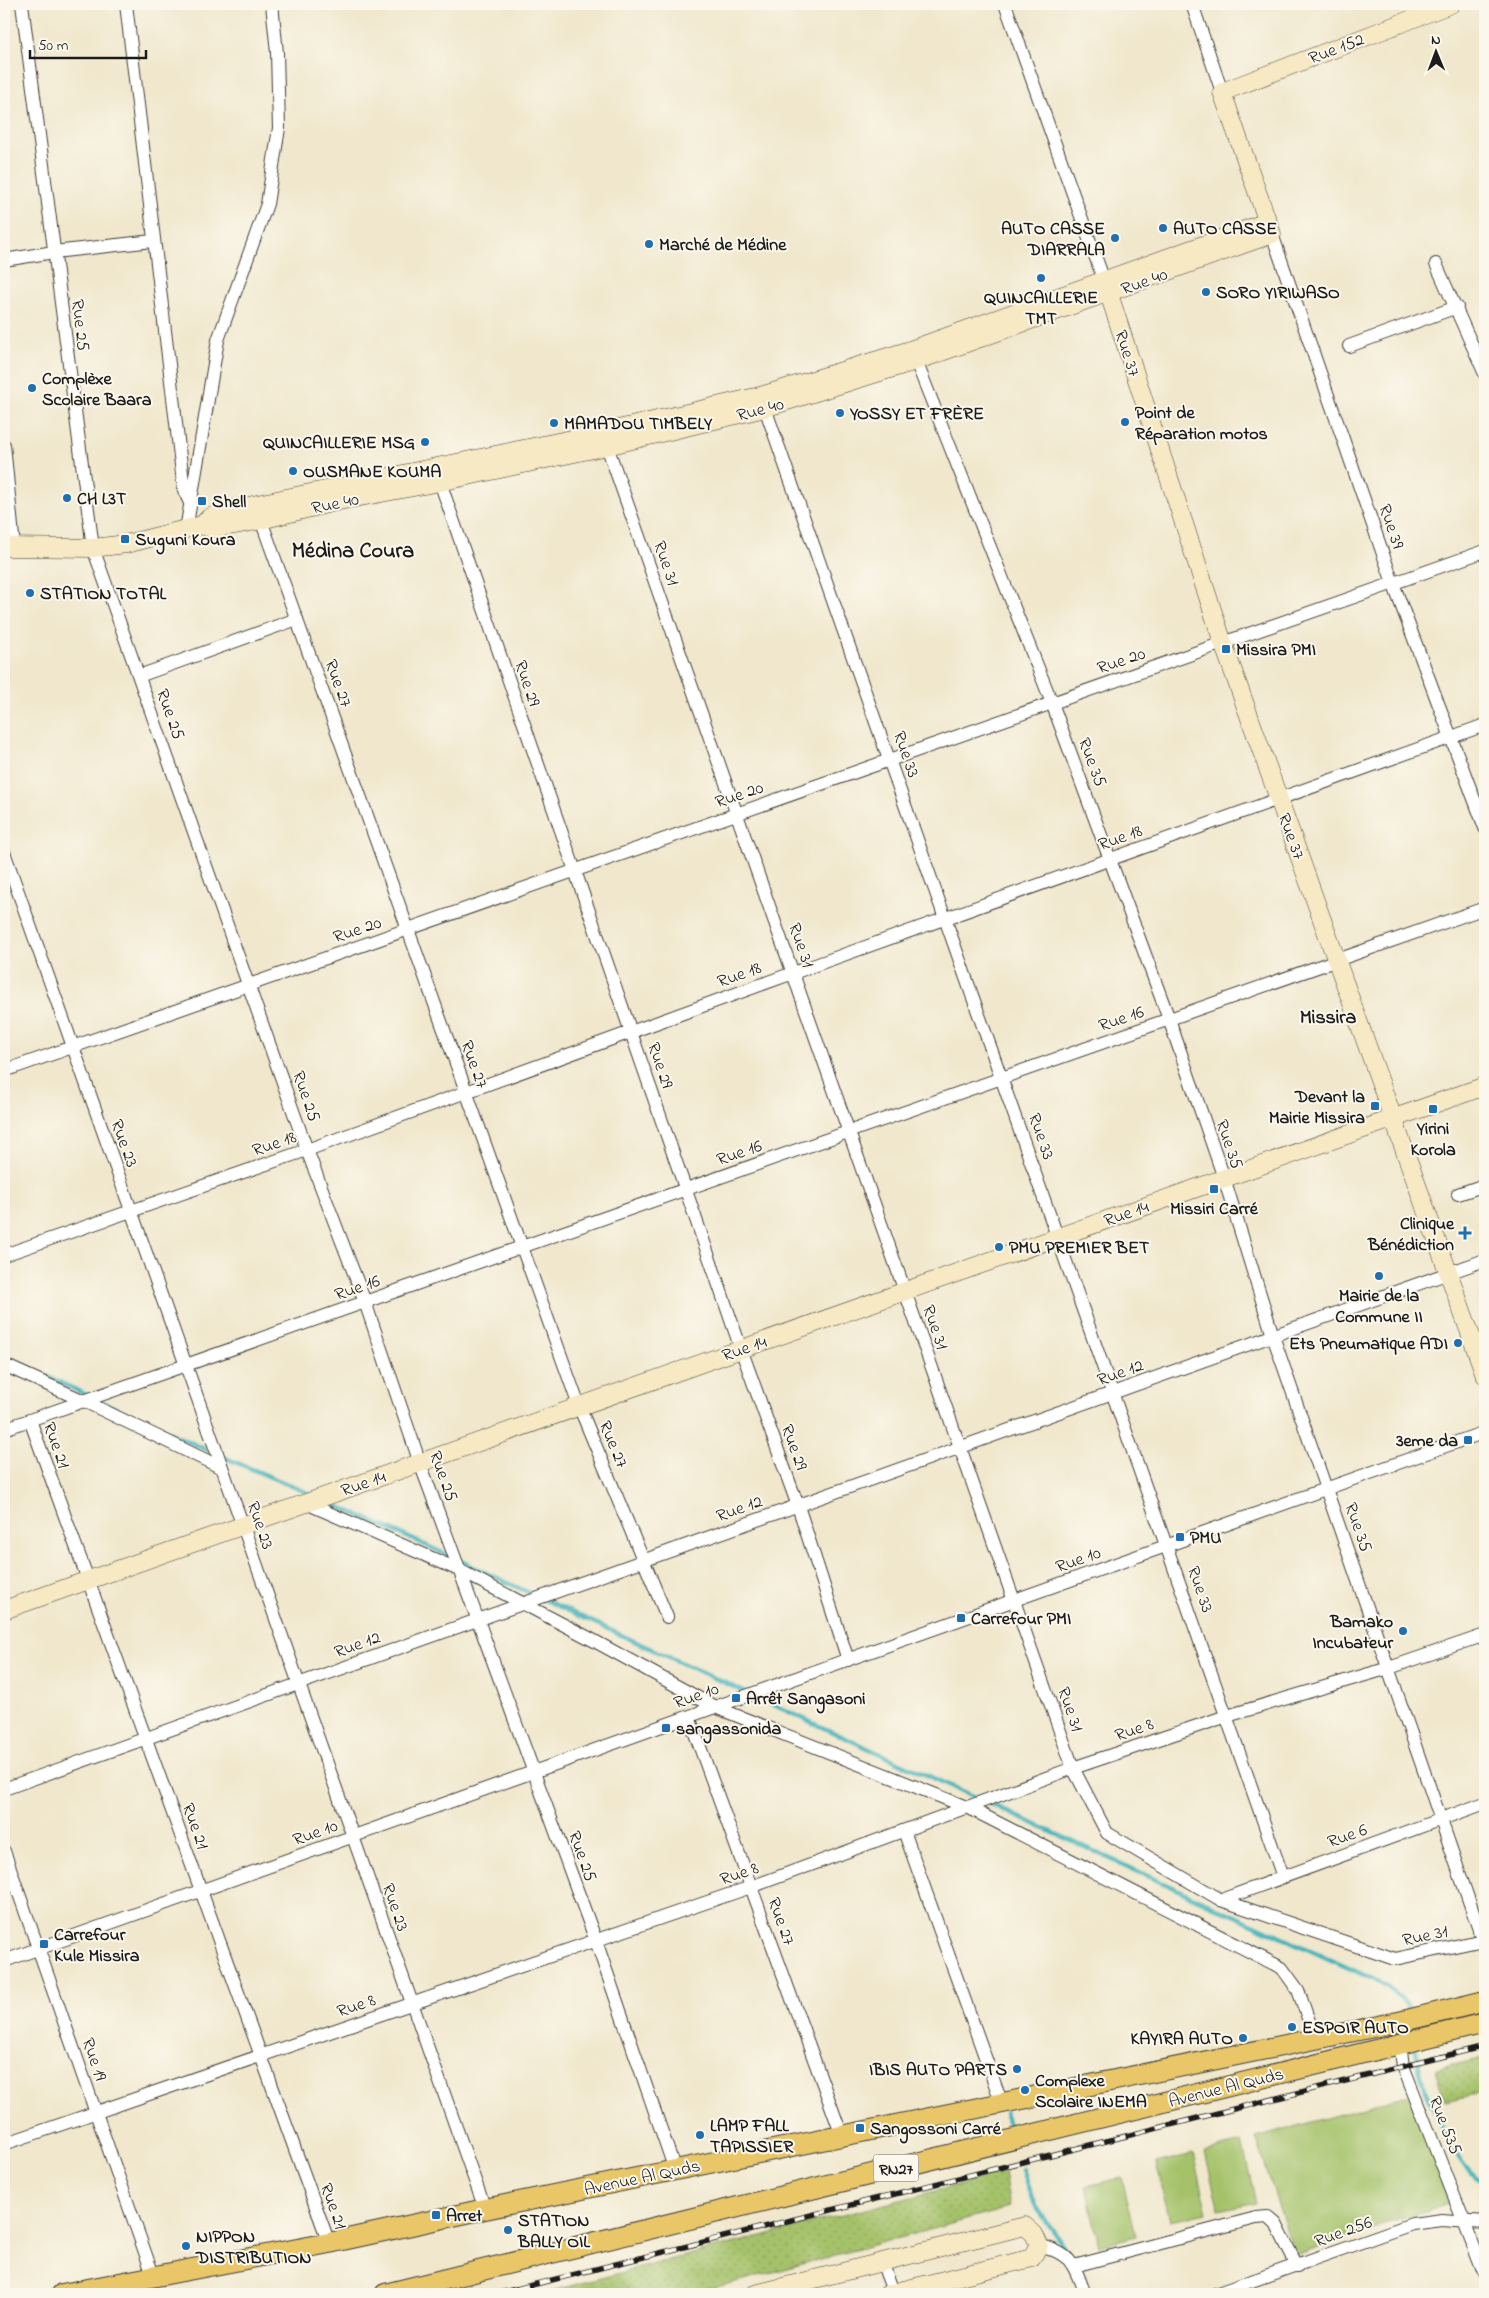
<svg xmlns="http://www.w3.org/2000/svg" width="1489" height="2298" font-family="'Indie Flower',sans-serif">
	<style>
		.park { fill: url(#park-dots); stroke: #606f43 }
		.pitch { fill: #a5c26a; stroke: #606f43 }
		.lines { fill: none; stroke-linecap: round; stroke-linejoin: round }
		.stream { stroke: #42b2ba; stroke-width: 4.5 }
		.street-casing { stroke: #3c3a36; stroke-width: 14 }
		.secondary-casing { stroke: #3c3a36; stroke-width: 19 }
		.primary-casing { stroke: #3c3a36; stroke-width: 22 }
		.street { stroke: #fff; stroke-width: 12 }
		.secondary { stroke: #f6e9c3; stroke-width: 18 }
		.primary { stroke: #e9c769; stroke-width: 20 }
		.rail-casing { stroke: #1c1c1c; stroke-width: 5.5 }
		.rail { stroke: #fbf7ec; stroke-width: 4; stroke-dasharray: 11; stroke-linecap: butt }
		.poi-dot { fill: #1f6fb2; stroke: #fbf7ec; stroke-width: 2 }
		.labels { text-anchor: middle; stroke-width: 4; stroke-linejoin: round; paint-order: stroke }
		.shield { fill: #fbf7ec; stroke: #5f5e5a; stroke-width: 1 }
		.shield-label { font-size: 16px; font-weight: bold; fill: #1c1c1c }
		.street-label { font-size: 18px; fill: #1c1c1c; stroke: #fbf7ec }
		.poi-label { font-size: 18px; font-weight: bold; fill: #1c1c1c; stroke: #fbf7ec; text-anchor: start }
		.quarter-label { font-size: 20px; font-weight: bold; fill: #1c1c1c; stroke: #fbf7ec }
		.district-label { font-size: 22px; font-weight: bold; fill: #1c1c1c; stroke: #fbf7ec }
	</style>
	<defs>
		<pattern id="park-dots" width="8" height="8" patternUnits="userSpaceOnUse" patternTransform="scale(1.25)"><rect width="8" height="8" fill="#a5c26a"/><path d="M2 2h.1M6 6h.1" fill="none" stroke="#8da65b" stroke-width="1.8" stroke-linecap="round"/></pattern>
	</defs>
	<rect width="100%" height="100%" fill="#fbf7ec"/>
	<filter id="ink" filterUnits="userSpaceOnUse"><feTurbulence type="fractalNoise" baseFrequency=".02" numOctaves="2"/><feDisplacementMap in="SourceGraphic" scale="10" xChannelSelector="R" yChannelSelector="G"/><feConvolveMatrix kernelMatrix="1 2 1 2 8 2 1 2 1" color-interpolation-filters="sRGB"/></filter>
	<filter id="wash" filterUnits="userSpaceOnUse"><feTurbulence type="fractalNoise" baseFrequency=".0096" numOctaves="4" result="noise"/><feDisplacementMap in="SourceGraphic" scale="20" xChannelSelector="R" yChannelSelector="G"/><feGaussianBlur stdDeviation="1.12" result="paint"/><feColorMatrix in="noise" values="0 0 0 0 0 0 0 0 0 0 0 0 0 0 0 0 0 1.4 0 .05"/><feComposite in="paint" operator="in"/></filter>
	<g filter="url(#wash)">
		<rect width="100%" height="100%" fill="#f0e7cc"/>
		<g class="park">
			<path d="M 1485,2058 L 1485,2092 L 1445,2101 L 1435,2069 Z"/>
			<path d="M 1004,2173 L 1010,2208 L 691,2294 L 539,2294 Z"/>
		</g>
		<g class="pitch">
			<path d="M 1410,2094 L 1452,2202 L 1295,2255 L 1256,2138 Z"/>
			<path d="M 1242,2143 L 1256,2202 L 1219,2210 L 1205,2152 Z"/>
			<path d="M 1193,2154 L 1207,2213 L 1170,2221 L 1156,2163 Z"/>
			<path d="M 1122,2178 L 1136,2236 L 1099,2245 L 1086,2186 Z"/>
		</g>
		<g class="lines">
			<g class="stream">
				<path d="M 4,1356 L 89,1396"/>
				<path d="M 96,1399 L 214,1453"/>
				<path d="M 221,1456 L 313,1495"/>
				<path d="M 327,1501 L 452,1557"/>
				<path d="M 459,1560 L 536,1596"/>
				<path d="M 543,1599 L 747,1693"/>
				<path d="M 754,1696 L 979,1799"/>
				<path d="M 986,1802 L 1388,1986 L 1408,2006 L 1410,2015"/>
				<path d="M 1415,2045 C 1417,2054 1418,2063 1420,2072 C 1426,2097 1461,2175 1485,2182"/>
				<path d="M 1005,2113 L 1012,2134"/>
				<path d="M 1023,2169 L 1035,2205 L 1071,2256"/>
			</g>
		</g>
	</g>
	<g filter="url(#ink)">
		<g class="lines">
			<defs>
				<g id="street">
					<path d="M 22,4 L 93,548 L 307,1150 L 365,1302 L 420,1463 L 596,1941 L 675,2170"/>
					<path d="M 126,4 L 184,490 L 190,503"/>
					<path d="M 1005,4 L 1107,289"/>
					<path d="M 1192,4 L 1222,92"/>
					<path d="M 1272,234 L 1393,583 L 1485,828"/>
					<path d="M 4,260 L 54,252 L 153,241"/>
					<path d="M 1436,264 L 1485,374"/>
					<path d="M 1349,346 L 1457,307"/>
					<path d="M 916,361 L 1052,703 L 1169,1019 L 1224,1178 L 1273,1336 L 1485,1947"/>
					<path d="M 765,408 L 1283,1877"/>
					<path d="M 4,445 L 14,547"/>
					<path d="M 607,446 L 1073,1768 L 1107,1833 L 1221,1900 L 1395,1959 L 1483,1940"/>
					<path d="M 440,482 L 741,1349 L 798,1506 L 848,1660"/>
					<path d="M 261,520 L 579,1406 L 667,1617"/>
					<path d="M 186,530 L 218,340 L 267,204 L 279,128 L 277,53 L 272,4"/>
					<path d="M 139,676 L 297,619"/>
					<path d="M 4,852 L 485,2209"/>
					<path d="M 4,1071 L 1485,551"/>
					<path d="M 1458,1194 L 1485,1185"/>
					<path d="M 4,1255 L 307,1150 L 793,973 L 1485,725"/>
					<path d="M 4,1365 L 84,1401 L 222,1468"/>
					<path d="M 30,1420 L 329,2243"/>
					<path d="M 4,1429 L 1485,908"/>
					<path d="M 306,1503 L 459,1570 L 589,1638 L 715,1707 L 969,1808 L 1282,1968 L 1298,1990 L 1315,2038"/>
					<path d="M 689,1717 L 842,2136"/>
					<path d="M 4,1789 L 1485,1260"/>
					<path d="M 904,1831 L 1002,2104"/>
					<path d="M 4,1851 L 154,2278"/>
					<path d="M 1221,1900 L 1485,1803"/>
					<path d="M 4,1961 L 1485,1432"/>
					<path d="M 1400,2044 L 1403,2066 L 1485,2275"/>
					<path d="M 4,2144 L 751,1887 L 1073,1768 L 1227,1716 L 1389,1668 L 1485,1635"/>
					<path d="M 1039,2245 C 1073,2255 1073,2263 1085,2294"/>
					<path d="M 882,2262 L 894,2294"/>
					<path d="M 1074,2266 L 1256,2218 L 1268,2217 L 1276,2224 L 1297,2266"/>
					<path d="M 1215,2294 L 1412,2224 L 1442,2220 L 1485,2223"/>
				</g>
				<g id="secondary">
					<path d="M 1109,294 L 1223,643 L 1485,1375"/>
					<path d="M 202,525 L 210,528 L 219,528 L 261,520 L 339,501 L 440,482 L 607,446 L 765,408 L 916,361 L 1272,234 L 1222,92 L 1451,4"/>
					<path d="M 4,547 L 93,548 L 126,544 L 202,525 L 209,518 L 224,511 L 601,433 L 760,396 L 910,350 L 1267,222"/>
					<path d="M 4,1610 L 1485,1086"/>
					<path d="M 755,2294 L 1025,2226 L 1034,2234 L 1039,2245 L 1032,2258 L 888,2294"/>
				</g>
				<g id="primary">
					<path d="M 62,2294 L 329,2243 L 485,2209 L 1403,2021 L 1485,2001"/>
					<path d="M 385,2294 L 1485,2023"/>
				</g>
			</defs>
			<use href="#street" class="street-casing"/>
			<use href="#secondary" class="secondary-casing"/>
			<use href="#primary" class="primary-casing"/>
			<use href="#street" class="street"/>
			<use href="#secondary" class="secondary"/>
			<use href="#primary" class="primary"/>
			<defs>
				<path id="rail" d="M 496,2294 L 1485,2046"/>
			</defs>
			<use href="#rail" class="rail-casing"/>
			<use href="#rail" class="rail"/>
		</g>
	</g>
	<g class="poi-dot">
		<circle cx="1163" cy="228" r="5"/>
		<circle cx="1115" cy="238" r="5"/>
		<circle cx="649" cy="244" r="5"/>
		<circle cx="1041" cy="278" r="5"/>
		<circle cx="1206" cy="292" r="5"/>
		<circle cx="32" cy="388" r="5"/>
		<circle cx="840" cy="413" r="5"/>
		<circle cx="1125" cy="422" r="5"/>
		<circle cx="554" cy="423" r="5"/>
		<circle cx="425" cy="442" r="5"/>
		<circle cx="293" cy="471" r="5"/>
		<circle cx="67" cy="498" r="5"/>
		<rect x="197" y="496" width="10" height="10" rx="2.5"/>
		<rect x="120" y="534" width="10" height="10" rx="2.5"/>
		<circle cx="30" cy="593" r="5"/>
		<rect x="1221" y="644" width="10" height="10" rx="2.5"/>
		<rect x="1370" y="1101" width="10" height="10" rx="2.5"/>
		<rect x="1428" y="1104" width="10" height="10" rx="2.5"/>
		<rect x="1209" y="1184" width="10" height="10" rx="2.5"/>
		<path d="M1462.5 1225.5h5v5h5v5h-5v5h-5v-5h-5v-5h5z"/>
		<circle cx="999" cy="1247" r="5"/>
		<circle cx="1379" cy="1276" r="5"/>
		<circle cx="1458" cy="1343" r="5"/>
		<rect x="1463" y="1435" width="10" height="10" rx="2.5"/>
		<rect x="1175" y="1532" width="10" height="10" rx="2.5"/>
		<rect x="956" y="1613" width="10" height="10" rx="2.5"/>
		<circle cx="1403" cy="1631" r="5"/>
		<rect x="731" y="1693" width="10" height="10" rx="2.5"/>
		<rect x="661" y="1723" width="10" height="10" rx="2.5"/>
		<rect x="39" y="1939" width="10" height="10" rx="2.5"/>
		<circle cx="1292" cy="2027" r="5"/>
		<circle cx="1243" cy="2038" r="5"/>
		<circle cx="1017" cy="2069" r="5"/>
		<circle cx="1025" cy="2090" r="5"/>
		<rect x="855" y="2123" width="10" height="10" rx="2.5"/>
		<circle cx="700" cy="2135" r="5"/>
		<rect x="431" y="2210" width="10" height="10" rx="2.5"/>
		<circle cx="508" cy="2230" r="5"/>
		<circle cx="186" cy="2246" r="5"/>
	</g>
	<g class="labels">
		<rect class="shield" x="873.5" y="2154.5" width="45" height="27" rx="4"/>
		<g class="shield-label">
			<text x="896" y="2174">RN27</text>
		</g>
		<g class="street-label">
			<text transform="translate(1336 48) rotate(-21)" y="6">Rue 152</text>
			<text transform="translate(1144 281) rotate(-20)" y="6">Rue 40</text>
			<text transform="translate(81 325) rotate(83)" y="6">Rue 25</text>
			<text transform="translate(1128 353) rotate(72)" y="6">Rue 37</text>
			<text transform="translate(760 409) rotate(-15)" y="6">Rue 40</text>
			<text transform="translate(335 503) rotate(-12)" y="6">Rue 40</text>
			<text transform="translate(1392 526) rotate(71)" y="6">Rue 39</text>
			<text transform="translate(667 563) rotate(71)" y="6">Rue 31</text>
			<text transform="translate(1121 660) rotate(-19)" y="6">Rue 20</text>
			<text transform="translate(339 683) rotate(70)" y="6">Rue 27</text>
			<text transform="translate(528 683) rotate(71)" y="6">Rue 29</text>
			<text transform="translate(171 714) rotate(70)" y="6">Rue 25</text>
			<text transform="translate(907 754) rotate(71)" y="6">Rue 33</text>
			<text transform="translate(1093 762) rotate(69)" y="6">Rue 35</text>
			<text transform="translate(739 794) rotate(-19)" y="6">Rue 20</text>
			<text transform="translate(1292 836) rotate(70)" y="6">Rue 37</text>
			<text transform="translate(1120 837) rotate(-20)" y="6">Rue 18</text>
			<text transform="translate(357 929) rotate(-19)" y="6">Rue 20</text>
			<text transform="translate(802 945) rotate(71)" y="6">Rue 31</text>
			<text transform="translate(739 974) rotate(-20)" y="6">Rue 18</text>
			<text transform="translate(1121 1018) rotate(-19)" y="6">Rue 16</text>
			<text transform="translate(475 1064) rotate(70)" y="6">Rue 27</text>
			<text transform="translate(661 1065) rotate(71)" y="6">Rue 29</text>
			<text transform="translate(307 1096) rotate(71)" y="6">Rue 25</text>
			<text transform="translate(1042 1136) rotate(71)" y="6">Rue 33</text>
			<text transform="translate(125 1143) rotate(70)" y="6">Rue 23</text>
			<text transform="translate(274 1143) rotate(-19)" y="6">Rue 18</text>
			<text transform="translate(1230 1144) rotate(71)" y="6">Rue 35</text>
			<text transform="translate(739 1152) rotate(-19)" y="6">Rue 16</text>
			<text transform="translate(1126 1213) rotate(-19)" y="6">Rue 14</text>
			<text transform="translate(357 1287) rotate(-19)" y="6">Rue 16</text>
			<text transform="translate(936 1327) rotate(71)" y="6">Rue 31</text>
			<text transform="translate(744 1348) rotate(-19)" y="6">Rue 14</text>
			<text transform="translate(1120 1372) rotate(-20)" y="6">Rue 12</text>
			<text transform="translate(614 1444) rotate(67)" y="6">Rue 27</text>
			<text transform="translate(57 1445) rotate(70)" y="6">Rue 21</text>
			<text transform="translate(795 1447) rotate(70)" y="6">Rue 29</text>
			<text transform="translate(444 1476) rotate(70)" y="6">Rue 25</text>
			<text transform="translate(363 1483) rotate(-19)" y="6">Rue 14</text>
			<text transform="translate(739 1508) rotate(-20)" y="6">Rue 12</text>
			<text transform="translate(261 1525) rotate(71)" y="6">Rue 23</text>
			<text transform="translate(1359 1527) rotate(71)" y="6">Rue 35</text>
			<text transform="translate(1078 1559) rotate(-20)" y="6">Rue 10</text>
			<text transform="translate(1201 1589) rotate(71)" y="6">Rue 33</text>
			<text transform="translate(357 1644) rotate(-20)" y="6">Rue 12</text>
			<text transform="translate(696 1695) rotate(-20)" y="6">Rue 10</text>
			<text transform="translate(1071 1709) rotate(71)" y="6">Rue 31</text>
			<text transform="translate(1134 1729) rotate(-19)" y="6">Rue 8</text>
			<text transform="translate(196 1826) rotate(70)" y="6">Rue 21</text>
			<text transform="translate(315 1832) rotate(-20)" y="6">Rue 10</text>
			<text transform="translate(1347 1835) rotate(-20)" y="6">Rue 6</text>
			<text transform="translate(583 1856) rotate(70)" y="6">Rue 25</text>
			<text transform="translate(739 1873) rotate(-19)" y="6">Rue 8</text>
			<text transform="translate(396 1907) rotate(71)" y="6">Rue 23</text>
			<text transform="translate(782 1921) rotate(70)" y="6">Rue 27</text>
			<text transform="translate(1425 1935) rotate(-12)" y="6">Rue 31</text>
			<text transform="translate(356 2005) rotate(-19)" y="6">Rue 8</text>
			<text transform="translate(95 2059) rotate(71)" y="6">Rue 19</text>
			<text transform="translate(1226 2087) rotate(-14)" y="6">Avenue Al Quds</text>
			<text transform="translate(1446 2125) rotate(68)" y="6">Rue 535</text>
			<text transform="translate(642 2177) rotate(-12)" y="6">Avenue Al Quds</text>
			<text transform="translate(334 2206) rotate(70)" y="6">Rue 21</text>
			<text transform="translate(1343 2231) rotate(-20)" y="6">Rue 256</text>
		</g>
		<g class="poi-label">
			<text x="1105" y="234" text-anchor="end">AUTO CASSE<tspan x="1105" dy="21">DIARRALA</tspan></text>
			<text x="1173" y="234">AUTO CASSE</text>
			<text x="659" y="250">Marché de Médine</text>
			<text x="1216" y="298">SORO YIRIWASO</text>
			<text x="1041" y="303" text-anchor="middle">QUINCAILLERIE<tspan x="1041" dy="21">TMT</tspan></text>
			<text x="42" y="384">Complèxe<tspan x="42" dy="21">Scolaire Baara</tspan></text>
			<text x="1135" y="418">Point de<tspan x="1135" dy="21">Réparation motos</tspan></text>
			<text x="850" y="419">YOSSY ET FRÈRE</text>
			<text x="564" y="429">MAMADOU TIMBELY</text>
			<text x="415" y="448" text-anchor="end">QUINCAILLERIE MSG</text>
			<text x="303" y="477">OUSMANE KOUMA</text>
			<text x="77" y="504">CH L3T</text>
			<text x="212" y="507">Shell</text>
			<text x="135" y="545">Suguni Koura</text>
			<text x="40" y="599">STATION TOTAL</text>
			<text x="1236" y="655">Missira PMI</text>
			<text x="1365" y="1102" text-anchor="end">Devant la<tspan x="1365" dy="21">Mairie Missira</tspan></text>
			<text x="1433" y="1134" text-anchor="middle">Yirini<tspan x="1433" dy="21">Korola</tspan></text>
			<text x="1214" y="1214" text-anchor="middle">Missiri Carré</text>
			<text x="1454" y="1229" text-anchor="end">Clinique<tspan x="1454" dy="21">Bénédiction</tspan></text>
			<text x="1009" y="1253">PMU PREMIER BET</text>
			<text x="1379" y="1301" text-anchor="middle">Mairie de la<tspan x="1379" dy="21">Commune II</tspan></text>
			<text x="1448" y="1349" text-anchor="end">Ets Pneumatique ADI</text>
			<text x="1458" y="1446" text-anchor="end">3eme da</text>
			<text x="1190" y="1543">PMU</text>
			<text x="971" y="1624">Carrefour PMI</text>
			<text x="1393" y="1627" text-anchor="end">Bamako<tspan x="1393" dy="21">Incubateur</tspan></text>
			<text x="746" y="1704">Arrêt Sangasoni</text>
			<text x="676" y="1734">sangassonida</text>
			<text x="54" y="1940">Carrefour<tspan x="54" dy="21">Kule Missira</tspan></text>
			<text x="1302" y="2033">ESPOIR AUTO</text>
			<text x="1233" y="2044" text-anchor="end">KAYIRA AUTO</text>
			<text x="1007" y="2075" text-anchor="end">IBIS AUTO PARTS</text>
			<text x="1035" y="2086">Complexe<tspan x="1035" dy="21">Scolaire INEMA</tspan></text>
			<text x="710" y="2131">LAMP FALL<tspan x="710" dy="21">TAPISSIER</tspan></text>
			<text x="870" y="2134">Sangossoni Carré</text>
			<text x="446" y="2221">Arret</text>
			<text x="518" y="2226">STATION<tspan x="518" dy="21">BALLY OIL</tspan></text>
			<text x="196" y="2242">NIPPON<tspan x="196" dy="21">DISTRIBUTION</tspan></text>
		</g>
		<g class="quarter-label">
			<text x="1328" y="1023">Missira</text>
		</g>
		<g class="district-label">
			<text x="353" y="557">Médina Coura</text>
		</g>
	</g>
	<rect width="1489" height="2298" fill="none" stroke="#fbf7ec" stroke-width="20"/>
	<g transform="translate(1436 52) rotate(359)" stroke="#fbf7ec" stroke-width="4" paint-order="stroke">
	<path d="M0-4L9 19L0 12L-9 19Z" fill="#1c1c1c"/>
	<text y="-8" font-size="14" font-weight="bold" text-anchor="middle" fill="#1c1c1c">N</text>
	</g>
	<path d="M30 50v8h116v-8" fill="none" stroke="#1c1c1c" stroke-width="2.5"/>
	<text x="38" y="50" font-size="15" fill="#1c1c1c" stroke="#fbf7ec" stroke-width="4" paint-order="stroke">50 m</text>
</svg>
